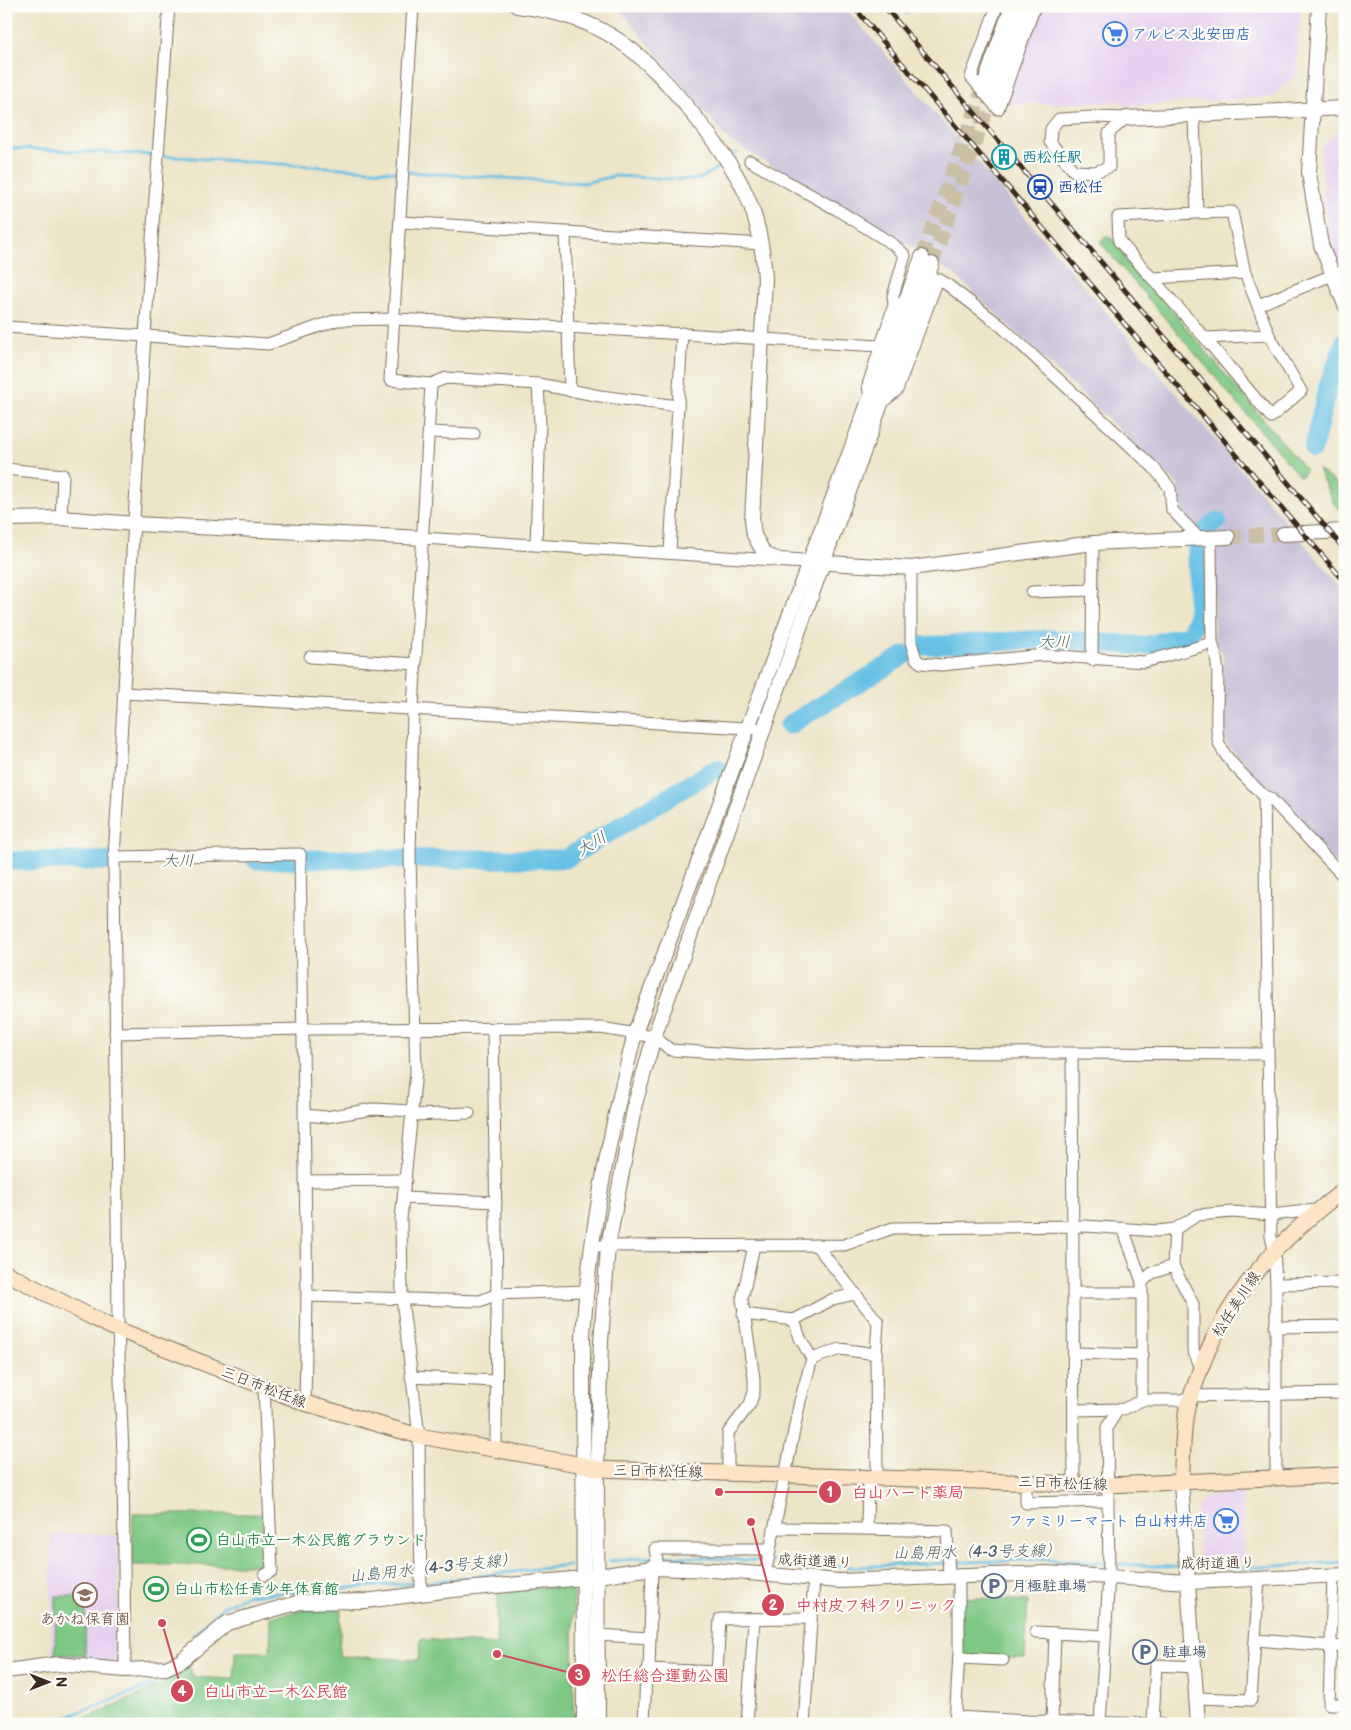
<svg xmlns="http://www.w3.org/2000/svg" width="1351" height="1730" font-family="'Balsamiq Sans','Klee One',sans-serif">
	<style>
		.built { fill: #e6d2f0 }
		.industrial { fill: #c8bfd8 }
		.green { fill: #7ec885; stroke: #5c7952 }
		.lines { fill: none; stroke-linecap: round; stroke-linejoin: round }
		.stream { stroke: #68c1e5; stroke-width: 3 }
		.river { stroke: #68c1e5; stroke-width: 19 }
		.tertiary-tunnel { stroke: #c9c0a6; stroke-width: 14; stroke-dasharray: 14 7; stroke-linecap: butt }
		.minor-casing { stroke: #796b5a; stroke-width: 13 }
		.tertiary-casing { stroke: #796b5a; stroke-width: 16 }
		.secondary-casing { stroke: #796b5a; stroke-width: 17 }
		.minor { stroke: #fff; stroke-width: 11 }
		.tertiary { stroke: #fff; stroke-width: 14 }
		.secondary { stroke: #fee4c6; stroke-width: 15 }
		.rail-casing { stroke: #3b2a1e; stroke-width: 5 }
		.rail { stroke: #fdfcf7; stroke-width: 3; stroke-dasharray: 9; stroke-linecap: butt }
		.labels { text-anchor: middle; stroke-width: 4.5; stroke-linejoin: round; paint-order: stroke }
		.shop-label { font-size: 15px; font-weight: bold; fill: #366cbe; stroke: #fdfcf7; text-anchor: start }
		.culture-label { font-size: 15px; font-weight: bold; fill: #0d838f; stroke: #fdfcf7; text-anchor: start }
		.transit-label { font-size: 15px; font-weight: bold; fill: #164399; stroke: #fdfcf7; text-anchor: start }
		.street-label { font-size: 15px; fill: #3b2a1e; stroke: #fdfcf7 }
		.leisure-label { font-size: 15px; font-weight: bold; fill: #27864d; stroke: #fdfcf7; text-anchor: start }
		.service-label { font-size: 15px; font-weight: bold; fill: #4e5e75; stroke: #fdfcf7; text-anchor: start }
		.education-label { font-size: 15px; font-weight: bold; fill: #785e54; stroke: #fdfcf7 }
		.water-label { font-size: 16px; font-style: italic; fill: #4b5f64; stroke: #fdfcf7 }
		.leader { fill: none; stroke: #d1495b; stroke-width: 2 }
		.callout-dot { fill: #d1495b; stroke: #fdfcf7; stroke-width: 2 }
		.mark-label { font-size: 15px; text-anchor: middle; font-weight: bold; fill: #fff }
		.callout-label { font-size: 16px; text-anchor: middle; font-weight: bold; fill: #d1495b; stroke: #fdfcf7; stroke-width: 4.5; stroke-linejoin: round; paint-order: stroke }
	</style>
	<rect width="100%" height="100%" fill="#fdfcf7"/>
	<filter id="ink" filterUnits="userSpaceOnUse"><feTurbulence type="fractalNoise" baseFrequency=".02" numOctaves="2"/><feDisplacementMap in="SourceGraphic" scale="10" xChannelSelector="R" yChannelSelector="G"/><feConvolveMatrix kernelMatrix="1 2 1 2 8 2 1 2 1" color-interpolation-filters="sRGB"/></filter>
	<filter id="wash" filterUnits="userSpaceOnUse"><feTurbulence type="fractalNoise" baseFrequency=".0096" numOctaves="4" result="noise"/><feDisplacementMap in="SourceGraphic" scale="20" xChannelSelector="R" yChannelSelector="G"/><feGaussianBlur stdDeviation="1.12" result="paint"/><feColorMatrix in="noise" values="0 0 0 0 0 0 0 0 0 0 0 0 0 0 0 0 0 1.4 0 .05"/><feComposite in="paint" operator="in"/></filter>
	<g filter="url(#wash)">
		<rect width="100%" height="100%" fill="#ede5c8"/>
		<g class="built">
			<path d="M 1038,6 L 1301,6 L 1296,75 L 1272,97 L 1126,106 L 1119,102 L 1004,104 Z"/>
			<path d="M 1343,123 L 1345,123 L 1345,266 L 1342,267 L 1333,263 L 1324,207 L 1321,148 Z"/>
			<path d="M 1242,1493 L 1245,1561 L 1199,1563 L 1197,1509 L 1207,1495 Z"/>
			<path d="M 51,1534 L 118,1535 L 118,1655 L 111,1663 L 51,1658 Z"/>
		</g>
		<path class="industrial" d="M 617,6 L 844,6 L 1345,591 L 1345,873 L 1223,740 L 1223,654 L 1214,640 L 1215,534 L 1199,532 L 1179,506 L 1178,485 L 955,275 L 914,249 L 728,140 Z"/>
		<g class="green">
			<path d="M 1108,235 L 1306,470 L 1300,477 L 1100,242 Z"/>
			<path d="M 1318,469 L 1345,491 L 1345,516 L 1333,503 Z"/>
			<rect x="133" y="1514" width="131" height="51"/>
			<path d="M 573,1586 L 574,1724 L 73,1724 L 165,1683 L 163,1680 L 189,1666 L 194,1677 L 234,1679 L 235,1652 L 270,1652 L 271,1617 L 313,1608 L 341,1610 L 339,1656 L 419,1660 L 421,1639 L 496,1645 L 498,1593 L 534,1588 Z"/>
			<path d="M 56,1596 L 86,1596 L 85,1655 L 55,1655 Z"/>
			<path d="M 961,1597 L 1028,1601 L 1025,1658 L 961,1659 Z"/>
		</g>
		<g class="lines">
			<g class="stream">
				<path d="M 906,13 L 910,6"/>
				<path d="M 6,148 L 155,155"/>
				<path d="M 162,156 L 400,172"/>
				<path d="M 732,156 L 737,152"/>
				<path d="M 406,172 L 584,183 L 614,176 L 692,180 L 702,178 L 720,166"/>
				<path d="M 610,1561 L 668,1556 L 764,1561"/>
				<path d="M 771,1561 L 849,1567 L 1042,1559 L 1184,1568"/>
				<path d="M 1190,1568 L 1240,1568 L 1345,1562"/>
				<path d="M 193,1636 L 222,1607 L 248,1595 L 430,1582 L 569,1565"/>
				<path d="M 48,1724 L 155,1684 L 159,1680"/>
			</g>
			<g class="river">
				<path d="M 1313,449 L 1328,386 L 1345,341"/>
				<path d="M 1206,530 L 1217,521"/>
				<path d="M 1192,629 L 1197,618 L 1197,550"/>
				<path d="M 919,646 L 1051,639 L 1145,646 L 1188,635"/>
				<path d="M 789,725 L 905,655"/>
				<path d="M 303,859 L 404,859"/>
				<path d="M 418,859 L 565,859 L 717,768"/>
				<path d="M 256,860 L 297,860"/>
				<path d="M 6,861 L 110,861"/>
			</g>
		</g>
	</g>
	<g filter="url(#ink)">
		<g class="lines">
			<g class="tertiary-tunnel">
				<path d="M 922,257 L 984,85"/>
				<path d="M 932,264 L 992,95"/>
				<path d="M 1228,537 L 1283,534"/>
			</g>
			<defs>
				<g id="minor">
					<path d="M 413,6 L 390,380 L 431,384 L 446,378 L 538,384 L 600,396 L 678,406 L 670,553"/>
					<path d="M 997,6 L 971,77 L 998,109 L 1035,6"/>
					<path d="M 574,17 L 575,6"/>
					<path d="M 1194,115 L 1197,213 L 1232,212 L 1245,273 L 1269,335 L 1301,391 L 1271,417 L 1205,338 L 1119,241 L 1118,217 L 1197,213"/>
					<path d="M 1093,117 L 1126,118 L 1109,133 L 1109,167 L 1095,172 L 1074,171 L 1050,142 L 1051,129 L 1059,119 Z"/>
					<path d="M 750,161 L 836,209 L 894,245 L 905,255 L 893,296 L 894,305 L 868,385 L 869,392"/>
					<path d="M 400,222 L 565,232 L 570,391"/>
					<path d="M 565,232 L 762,244"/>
					<path d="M 1153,278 L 1245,273"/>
					<path d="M 1258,305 L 1345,270"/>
					<path d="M 6,327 L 268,344 L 337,320 L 395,319 L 567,327 L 879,346"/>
					<path d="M 1205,338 L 1269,335"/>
					<path d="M 883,402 L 897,390 L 938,279 L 945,283 L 1001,326 L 1154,468 L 1170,488 L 1172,510 L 1199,538"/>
					<path d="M 678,406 L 682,333"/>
					<path d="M 429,432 L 474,434"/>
					<path d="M 6,469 L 63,475 L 61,518"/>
					<path d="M 423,538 L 773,560"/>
					<path d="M 1211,538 L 1212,643 C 1224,674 1213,707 1218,739 C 1221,757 1251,782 1264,796 L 1270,798 L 1345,878"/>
					<path d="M 536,545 L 540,425 L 538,384"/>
					<path d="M 911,568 L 911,642 L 916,659 L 921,663 L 941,665 L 1044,655 L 1144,662 L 1212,643"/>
					<path d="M 1032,592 L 1093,590"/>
					<path d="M 310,657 L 416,664"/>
					<path d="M 1092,660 L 1093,543"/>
					<path d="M 123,693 L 765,729"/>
					<path d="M 1264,796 L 1271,1237 L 1274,1249 L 1276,1284 L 1276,1479"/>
					<path d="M 114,857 L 300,854 L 307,1296 L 305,1403"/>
					<path d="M 493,1029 L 497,1294 L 496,1449"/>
					<path d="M 115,1033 L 303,1029 L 601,1028 L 654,1037 L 671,1050 L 748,1055 L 827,1052 L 1267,1054"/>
					<path d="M 1072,1055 L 1074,1483"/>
					<path d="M 304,1115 L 326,1117 L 373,1109 L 412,1111"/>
					<path d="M 412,1115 L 469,1113"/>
					<path d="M 305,1181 L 406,1180"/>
					<path d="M 404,1198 L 496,1202"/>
					<path d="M 1123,1228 L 1142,1282"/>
					<path d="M 1175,1229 L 1173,1266 L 1193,1304 L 1193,1349 L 1200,1369"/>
					<path d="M 816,1245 L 878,1322 L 876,1354 L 877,1476"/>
					<path d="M 592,1246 L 844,1245 L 893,1228 L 1086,1226 L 1157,1231 L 1175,1229 L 1198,1215 L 1232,1212 L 1271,1215 L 1316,1210"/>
					<path d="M 1276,1284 L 1345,1283"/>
					<path d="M 1074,1293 L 1142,1293"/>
					<path d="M 307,1296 L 480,1301 L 497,1294 L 586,1291"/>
					<path d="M 743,1314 L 794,1320 L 833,1299 L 856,1294"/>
					<path d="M 1275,1327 L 1345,1326"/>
					<path d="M 1074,1353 L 1143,1355"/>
					<path d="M 812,1359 L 840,1349 L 876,1354"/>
					<path d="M 411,1377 L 496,1381"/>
					<path d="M 264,1387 L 272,1571 L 265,1575"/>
					<path d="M 1142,1400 L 1142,1282 L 1152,1273 L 1173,1266"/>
					<path d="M 1075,1410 L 1124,1409 L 1142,1400 L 1181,1400 L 1191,1396 L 1345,1393"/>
					<path d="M 728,1472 L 728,1433 L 750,1404 L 754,1392 L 754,1378 L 742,1299 L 754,1246"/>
					<path d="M 1026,1482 L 1026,1503 L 1108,1501"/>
					<path d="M 774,1528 L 867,1529 L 868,1476"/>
					<path d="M 867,1529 L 947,1531 L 949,1576"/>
					<path d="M 765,1575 L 800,1401 L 812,1359 L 800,1338 L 794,1320"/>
					<path d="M 1333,1576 L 1329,1704 L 1345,1704"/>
					<path d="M 421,1594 L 419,1436 L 402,1299 L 401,1219 L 416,1072 L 410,858 L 413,709 L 431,384"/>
					<path d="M 1036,1632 L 1055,1633"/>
					<path d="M 598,1635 L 649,1638"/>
					<path d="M 1256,1640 L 1345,1647"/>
					<path d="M 959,1658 L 1003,1660"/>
					<path d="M 649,1669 L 717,1672 L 720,1619 L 810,1618"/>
					<path d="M 125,1670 L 123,1455 L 118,1329 L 114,857 L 145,335 L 169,6"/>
					<path d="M 1197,1698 L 1251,1700 L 1259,1579"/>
					<path d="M 956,1717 L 1028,1721 L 1161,1724"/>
					<path d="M 1052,1722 L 1055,1633 L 1104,1636"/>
					<path d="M 955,1723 L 959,1654 L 959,1575"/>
					<path d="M 1153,1723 L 1156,1665 L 1195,1667"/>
					<path d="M 644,1724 L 646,1673 L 649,1669 L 652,1568 L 657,1561 L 655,1549 L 770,1549"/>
					<path d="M 747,1724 L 754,1620"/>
					<path d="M 804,1724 L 814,1578"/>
					<path d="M 1100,1724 L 1109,1575 L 1107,1427 L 1118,1410"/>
				</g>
				<g id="tertiary">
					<path d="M 517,6 C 605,16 643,52 697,119 C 740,174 761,208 765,279 L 752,520 L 754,535 L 765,555 L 780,560 L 911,568 L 1093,543 L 1228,537"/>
					<path d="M 1319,6 L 1309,173 L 1321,245 L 1345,305"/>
					<path d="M 984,85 L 1012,6"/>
					<path d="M 992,95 L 1026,6"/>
					<path d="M 1126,118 L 1345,108"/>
					<path d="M 6,519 L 61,518 L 135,524 L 423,538"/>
					<path d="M 1283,534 L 1345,531"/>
					<path d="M 1181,1483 L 1198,1724"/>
					<path d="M 6,1671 L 58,1664 L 125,1670 L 166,1668 L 181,1661 L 227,1623 L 300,1602 L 365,1601 L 443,1591 L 584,1578 L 652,1568 L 714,1570 L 839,1581 L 1046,1573 L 1188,1582 L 1345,1575"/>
					<path d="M 584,1724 L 583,1336 C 589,1233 610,1133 635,1033 L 922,257"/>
					<path d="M 598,1724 L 597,1469 L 601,1342 L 608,1246 L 635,1104 L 654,1037 L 823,563 L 932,264"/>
				</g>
				<g id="secondary">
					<path d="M 6,1273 L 109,1326 L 305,1403 L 419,1436 L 583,1465 L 597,1469 L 1107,1485 L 1345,1475"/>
					<path d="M 1181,1483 C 1183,1461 1182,1436 1186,1414 C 1187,1403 1193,1392 1196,1382 C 1223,1298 1277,1241 1345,1189"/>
				</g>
			</defs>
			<use href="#minor" class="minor-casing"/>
			<use href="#tertiary" class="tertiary-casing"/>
			<use href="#secondary" class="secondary-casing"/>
			<use href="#minor" class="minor"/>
			<use href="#tertiary" class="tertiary"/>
			<use href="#secondary" class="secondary"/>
			<defs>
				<g id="rail">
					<path d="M 853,6 L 1345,582"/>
					<path d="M 884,6 L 1345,550"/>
				</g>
			</defs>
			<use href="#rail" class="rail-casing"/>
			<use href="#rail" class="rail"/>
		</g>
	</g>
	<defs>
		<symbol id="supermarket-ring" viewBox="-11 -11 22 22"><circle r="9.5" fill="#fdfcf7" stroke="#3f7fe0" stroke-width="1.5"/><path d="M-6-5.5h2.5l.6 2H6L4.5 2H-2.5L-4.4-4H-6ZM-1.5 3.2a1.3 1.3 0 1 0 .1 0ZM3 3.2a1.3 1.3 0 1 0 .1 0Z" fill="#3f7fe0"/></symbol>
		<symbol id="building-ring" viewBox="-11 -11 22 22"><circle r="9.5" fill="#fdfcf7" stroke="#0f9aa8" stroke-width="1.5"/><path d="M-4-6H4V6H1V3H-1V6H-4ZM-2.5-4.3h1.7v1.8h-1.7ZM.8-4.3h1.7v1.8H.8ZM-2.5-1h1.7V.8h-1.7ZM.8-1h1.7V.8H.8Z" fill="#0f9aa8"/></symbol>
		<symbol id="station-ring" viewBox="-11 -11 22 22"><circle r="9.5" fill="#fdfcf7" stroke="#1a4fb4" stroke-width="1.5"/><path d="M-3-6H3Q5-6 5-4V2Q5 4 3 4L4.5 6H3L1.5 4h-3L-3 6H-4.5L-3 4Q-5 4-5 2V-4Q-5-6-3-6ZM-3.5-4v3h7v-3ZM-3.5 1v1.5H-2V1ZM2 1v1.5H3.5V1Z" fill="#1a4fb4"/></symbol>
		<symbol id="stadium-ring" viewBox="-11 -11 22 22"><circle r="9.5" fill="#fdfcf7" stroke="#2e9e5b" stroke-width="1.5"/><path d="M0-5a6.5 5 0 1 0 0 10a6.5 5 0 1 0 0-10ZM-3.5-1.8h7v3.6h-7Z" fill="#2e9e5b"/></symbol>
		<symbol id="parking-ring" viewBox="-11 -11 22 22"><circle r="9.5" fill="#fdfcf7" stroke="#5c6f8a" stroke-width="1.5"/><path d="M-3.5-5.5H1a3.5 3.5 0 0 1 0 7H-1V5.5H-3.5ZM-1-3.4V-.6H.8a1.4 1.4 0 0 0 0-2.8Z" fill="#5c6f8a"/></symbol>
		<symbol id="school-ring" viewBox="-11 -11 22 22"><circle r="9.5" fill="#fdfcf7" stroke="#8d6e63" stroke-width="1.5"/><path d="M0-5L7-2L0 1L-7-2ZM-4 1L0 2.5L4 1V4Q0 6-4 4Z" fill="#8d6e63"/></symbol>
	</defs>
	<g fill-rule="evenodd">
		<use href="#supermarket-ring" x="1101" y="20" width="28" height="28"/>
		<use href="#building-ring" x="990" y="143" width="28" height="28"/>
		<use href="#station-ring" x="1026" y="173" width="28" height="28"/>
		<use href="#supermarket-ring" x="1212" y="1507" width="28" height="28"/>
		<use href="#stadium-ring" x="185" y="1526" width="28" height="28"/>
		<use href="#parking-ring" x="980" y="1572" width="28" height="28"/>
		<use href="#stadium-ring" x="142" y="1575" width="28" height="28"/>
		<use href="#school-ring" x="71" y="1581" width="28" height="28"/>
		<use href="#parking-ring" x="1131" y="1638" width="28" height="28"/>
	</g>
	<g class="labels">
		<g class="shop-label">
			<text x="1132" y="39">アルビス北安田店</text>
			<text x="1208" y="1526" text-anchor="end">ファミリーマート 白山村井店</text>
		</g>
		<g class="culture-label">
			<text x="1022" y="162">西松任駅</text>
		</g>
		<g class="transit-label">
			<text x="1058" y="192">西松任</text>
		</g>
		<g class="street-label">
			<text transform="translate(1236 1304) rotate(-57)" y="5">松任美川線</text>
			<text transform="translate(264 1387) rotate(21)" y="5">三日市松任線</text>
			<text transform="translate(658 1471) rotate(1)" y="5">三日市松任線</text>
			<text transform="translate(1063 1483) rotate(2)" y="5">三日市松任線</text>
			<text transform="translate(815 1561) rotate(3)" y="5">成街道通り</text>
			<text transform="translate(1218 1563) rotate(-1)" y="5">成街道通り</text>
		</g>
		<g class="leisure-label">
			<text x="216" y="1545">白山市立一木公民館グラウンド</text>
			<text x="174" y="1594">白山市松任青少年体育館</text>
		</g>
		<g class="service-label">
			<text x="1012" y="1591">月極駐車場</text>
			<text x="1162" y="1657">駐車場</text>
		</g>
		<g class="education-label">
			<text x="85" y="1624">あかね保育園</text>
		</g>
		<g class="water-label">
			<text transform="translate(1054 641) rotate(1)" y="6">大川</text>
			<text transform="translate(591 843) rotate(-31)" y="6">大川</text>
			<text x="178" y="866">大川</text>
			<text transform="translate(977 1551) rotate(-1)" y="6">山島用水（4-3号支線）</text>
			<text transform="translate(433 1567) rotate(-6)" y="6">山島用水（4-3号支線）</text>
		</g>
	</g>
	<path class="leader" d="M719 1492L830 1492M751 1522L773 1605M497 1654L579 1675M162 1623L182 1691"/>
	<g class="callout-dot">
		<circle cx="719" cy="1492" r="5"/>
		<circle cx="751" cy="1522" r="5"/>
		<circle cx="497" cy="1654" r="5"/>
		<circle cx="162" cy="1623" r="5"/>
		<circle cx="830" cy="1492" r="12"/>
		<circle cx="773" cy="1605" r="12"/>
		<circle cx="579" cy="1675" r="12"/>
		<circle cx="182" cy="1691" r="12"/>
	</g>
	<g class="mark-label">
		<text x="830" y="1497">1</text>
		<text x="773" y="1610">2</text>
		<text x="579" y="1680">3</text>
		<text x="182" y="1696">4</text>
	</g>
	<g class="callout-label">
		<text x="908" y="1498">白山ハート薬局</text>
		<text x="876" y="1611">中村皮フ科クリニック</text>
		<text x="665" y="1681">松任総合運動公園</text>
		<text x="276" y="1697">白山市立一木公民館</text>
	</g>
	<rect width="1351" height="1730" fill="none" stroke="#fdfcf7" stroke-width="25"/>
	<g transform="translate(48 1682) rotate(90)" stroke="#fdfcf7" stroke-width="4" paint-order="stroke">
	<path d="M0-4L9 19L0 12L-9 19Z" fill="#3b2a1e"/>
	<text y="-8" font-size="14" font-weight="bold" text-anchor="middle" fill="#3b2a1e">N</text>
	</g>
</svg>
